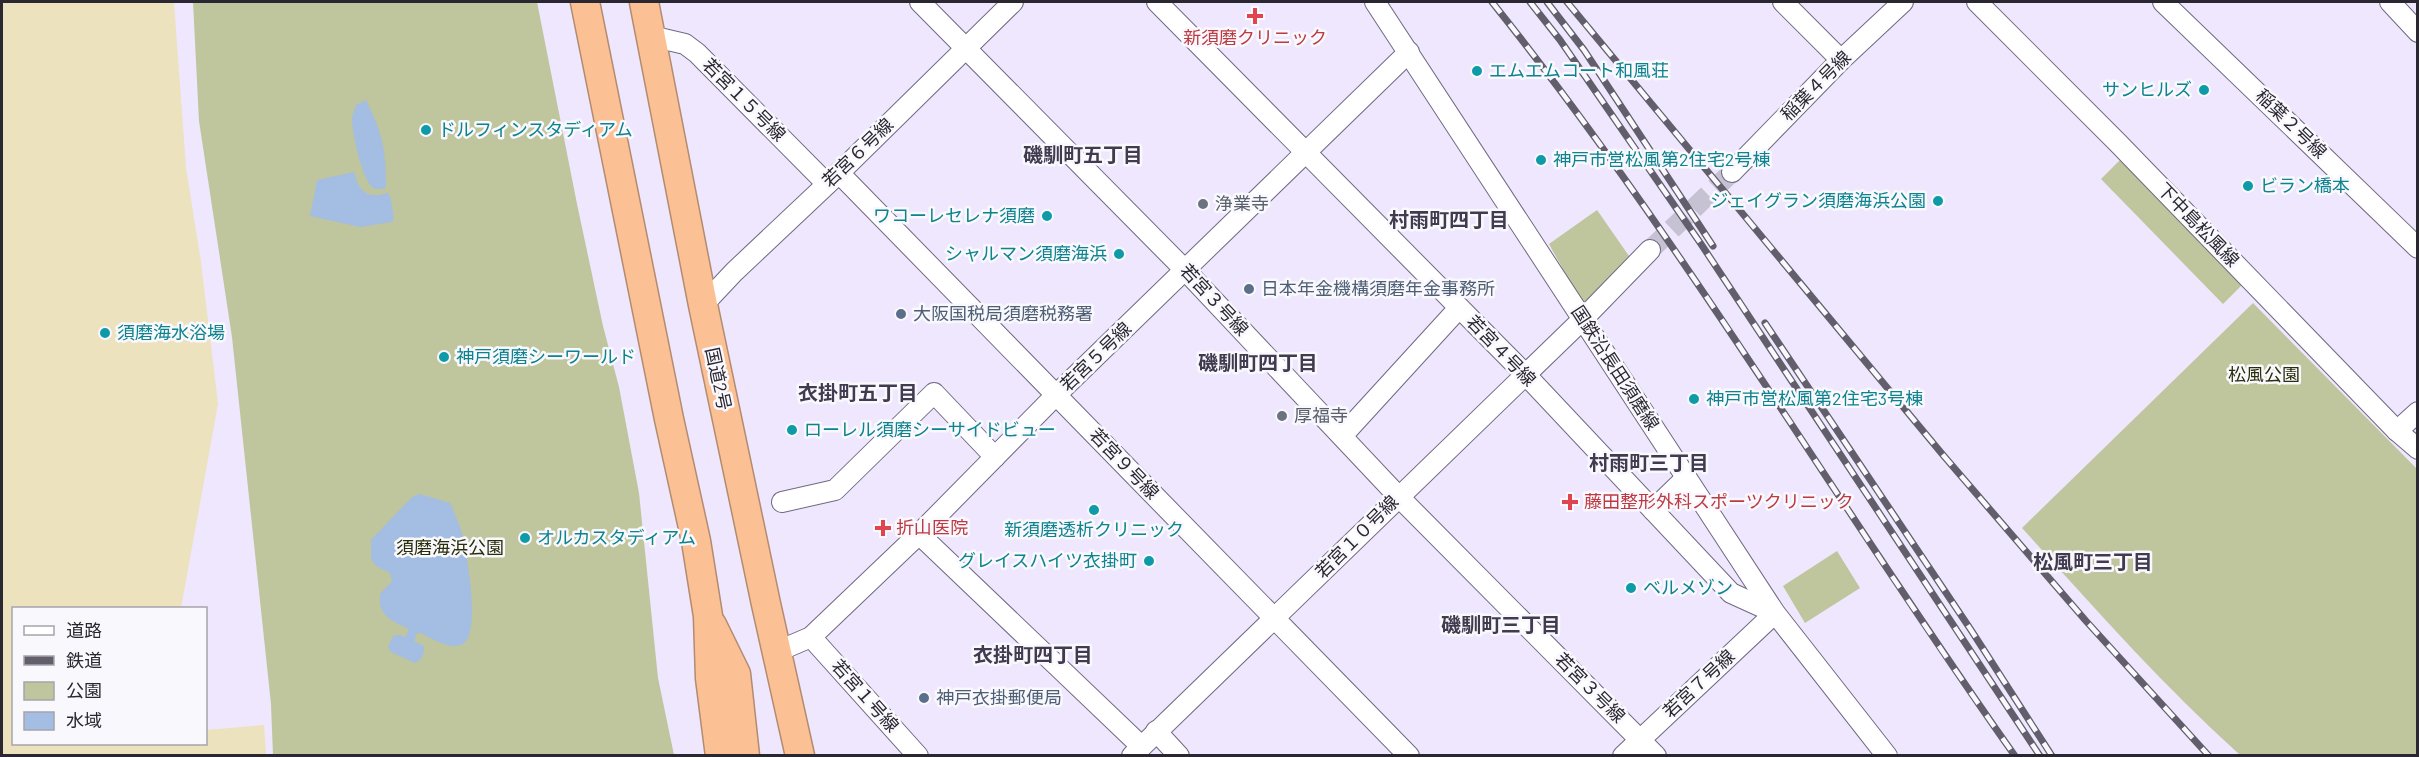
<svg xmlns="http://www.w3.org/2000/svg" width="2419" height="757" font-family="Barlow,'Noto Sans JP',sans-serif">
	<style>
		.green { fill: #bfc59c }
		.sand { fill: #ece2bd }
		.water { fill: #a4bde2 }
		.lines { fill: none; stroke-linecap: round; stroke-linejoin: round }
		.minor-tunnel { stroke: #c7c1d4; stroke-width: 20; stroke-dasharray: 20 10; stroke-linecap: butt }
		.minor-casing { stroke: #716981; stroke-width: 22 }
		.highway-casing { stroke: #b28b71; stroke-width: 31 }
		.minor { stroke: #fff; stroke-width: 20 }
		.highway { stroke: #fbc194; stroke-width: 28 }
		.rail-casing { stroke: #625e6b; stroke-width: 7 }
		.rail { stroke: #f9f8fd; stroke-width: 4.5; stroke-dasharray: 14; stroke-linecap: butt }
		.health-dot { fill: #e0444e; stroke: #f9f8fd; stroke-width: 2 }
		.culture-dot { fill: #0f9aa8; stroke: #f9f8fd; stroke-width: 2 }
		.worship-dot { fill: #6b7280; stroke: #f9f8fd; stroke-width: 2 }
		.service-dot { fill: #5c6f8a; stroke: #f9f8fd; stroke-width: 2 }
		.labels { text-anchor: middle; stroke-width: 5; stroke-linejoin: round; paint-order: stroke }
		.health-label { font-size: 18px; fill: #be3a42; stroke: #f9f8fd; text-anchor: start }
		.culture-label { font-size: 18px; fill: #0d838f; stroke: #f9f8fd; text-anchor: start }
		.street-label { font-size: 18px; fill: #2a2731; stroke: #f9f8fd }
		.worship-label { font-size: 18px; fill: #5b616d; stroke: #f9f8fd; text-anchor: start }
		.service-label { font-size: 18px; fill: #4e5e75; stroke: #f9f8fd; text-anchor: start }
		.park-label { font-size: 18px; fill: #292d09; stroke: #f9f8fd }
		.neighbourhood-label { font-size: 20px; font-weight: bold; fill: #423b50; stroke: #f9f8fd }
	</style>
	<rect width="100%" height="100%" fill="#eee7fd"/>
	<g class="green">
		<path d="M 193,2 L 537,2 L 577,204 L 603,326 L 619,387 L 639,493 L 658,678 L 674,755 L 273,755 L 271,704 L 232,337 L 199,121 Z"/>
		<path d="M 2123,157 L 2245,282 L 2223,304 L 2101,179 Z"/>
		<path d="M 1597,210 L 1629,256 L 1585,303 L 1579,298 L 1549,244 Z"/>
		<path d="M 2253,303 L 2417,469 L 2417,755 L 2240,755 C 2162,685 2093,606 2022,528 Z"/>
		<path d="M 1837,551 L 1860,588 L 1805,623 L 1783,586 Z"/>
	</g>
	<path class="sand" d="M 2,2 L 174,2 L 186,168 L 201,262 L 218,404 L 181,608 L 14,608 L 14,744 L 206,744 L 206,730 L 264,725 L 266,755 L 2,755 Z"/>
	<g class="water">
		<path d="M 366,100 C 383,135 386,149 386,188 C 381,189 376,190 372,187 C 362,178 352,133 352,119 C 352,115 355,109 356,105 Z"/>
		<path d="M 354,172 C 359,192 367,199 387,193 L 390,195 L 394,218 L 392,222 L 360,227 L 310,216 L 317,180 Z"/>
		<path d="M 420,494 L 450,503 C 454,512 459,523 462,533 C 466,552 483,636 461,645 C 448,650 430,637 418,632 L 414,641 L 424,646 C 424,654 423,659 415,663 L 391,652 L 388,647 L 393,636 L 400,635 L 405,637 L 409,629 C 391,620 378,617 380,594 L 392,581 L 390,573 L 376,566 L 371,559 L 371,540 L 412,497 Z"/>
	</g>
	<g class="lines">
		<path class="minor-tunnel" d="M 1650,250 L 1732,172"/>
		<defs>
			<g id="minor">
				<path d="M 920,2 L 1185,270 L 1398,496 L 1656,756"/>
				<path d="M 1157,2 L 1525,374 L 1731,593 L 1775,613 L 1623,756"/>
				<path d="M 1375,2 L 1775,613 L 1887,756"/>
				<path d="M 1783,2 L 1841,60"/>
				<path d="M 1977,2 L 2118,143 L 2397,431 L 2418,449"/>
				<path d="M 2163,2 L 2418,248"/>
				<path d="M 2390,2 L 2418,32"/>
				<path d="M 651,36 L 685,44 L 697,53 L 827,184"/>
				<path d="M 1732,172 L 1841,60 L 1903,2"/>
				<path d="M 839,173 L 1409,756"/>
				<path d="M 703,305 L 734,272 L 839,173 L 1013,2"/>
				<path d="M 2397,431 L 2418,412"/>
				<path d="M 1342,436 L 1459,308"/>
				<path d="M 782,502 L 835,490 L 934,393 L 995,457"/>
				<path d="M 1653,510 L 1686,478"/>
				<path d="M 919,534 L 1141,746"/>
				<path d="M 811,637 L 918,756"/>
				<path d="M 776,652 L 811,637 L 919,534 L 1057,394 L 1409,52"/>
				<path d="M 1156,731 L 1179,756"/>
				<path d="M 1132,756 L 1583,319 L 1650,250"/>
			</g>
			<g id="highway">
				<path d="M 585,2 L 669,419 L 696,541 L 708,616 L 710,678 L 720,756"/>
				<path d="M 644,2 L 703,305 L 766,604 L 800,756"/>
				<path d="M 712,625 L 736,674 L 745,756"/>
			</g>
		</defs>
		<use href="#minor" class="minor-casing"/>
		<use href="#highway" class="highway-casing"/>
		<use href="#minor" class="minor"/>
		<use href="#highway" class="highway"/>
		<defs>
			<g id="rail">
				<path d="M 1492,2 C 1683,241 1838,506 2015,756"/>
				<path d="M 1530,2 L 1560,40 L 1701,244 L 2040,756"/>
				<path d="M 1547,2 L 1584,50 L 1713,246"/>
				<path d="M 1567,2 L 1943,455 L 2086,621 L 2209,756"/>
				<path d="M 1765,323 L 1971,630 L 2052,756"/>
			</g>
		</defs>
		<use href="#rail" class="rail-casing"/>
		<use href="#rail" class="rail"/>
	</g>
	<g class="health-dot">
		<path d="M1252 7h6v6h6v6h-6v6h-6v-6h-6v-6h6z"/>
		<path d="M1567 493h6v6h6v6h-6v6h-6v-6h-6v-6h6z"/>
		<path d="M880 519h6v6h6v6h-6v6h-6v-6h-6v-6h6z"/>
	</g>
	<g class="culture-dot">
		<circle cx="1477" cy="71" r="6"/>
		<circle cx="2204" cy="90" r="6"/>
		<circle cx="426" cy="130" r="6"/>
		<circle cx="1541" cy="160" r="6"/>
		<circle cx="2248" cy="186" r="6"/>
		<circle cx="1938" cy="201" r="6"/>
		<circle cx="1047" cy="216" r="6"/>
		<circle cx="1119" cy="254" r="6"/>
		<circle cx="105" cy="333" r="6"/>
		<circle cx="444" cy="357" r="6"/>
		<circle cx="1694" cy="399" r="6"/>
		<circle cx="792" cy="430" r="6"/>
		<circle cx="1094" cy="510" r="6"/>
		<circle cx="525" cy="538" r="6"/>
		<circle cx="1149" cy="561" r="6"/>
		<circle cx="1631" cy="588" r="6"/>
	</g>
	<g class="worship-dot">
		<circle cx="1203" cy="204" r="6"/>
		<circle cx="1282" cy="416" r="6"/>
	</g>
	<g class="service-dot">
		<circle cx="1249" cy="289" r="6"/>
		<circle cx="901" cy="314" r="6"/>
		<circle cx="924" cy="698" r="6"/>
	</g>
	<g class="labels">
		<g class="health-label">
			<text x="1255" y="44" text-anchor="middle">新須磨クリニック</text>
			<text x="1584" y="508">藤田整形外科スポーツクリニック</text>
			<text x="896" y="534">折山医院</text>
		</g>
		<g class="culture-label">
			<text x="1489" y="77">エムエムコート和風荘</text>
			<text x="2192" y="96" text-anchor="end">サンヒルズ</text>
			<text x="438" y="136">ドルフィンスタディアム</text>
			<text x="1553" y="166">神戸市営松風第2住宅2号棟</text>
			<text x="2260" y="192">ビラン橋本</text>
			<text x="1926" y="207" text-anchor="end">ジェイグラン須磨海浜公園</text>
			<text x="1035" y="222" text-anchor="end">ワコーレセレナ須磨</text>
			<text x="1107" y="260" text-anchor="end">シャルマン須磨海浜</text>
			<text x="117" y="339">須磨海水浴場</text>
			<text x="456" y="363">神戸須磨シーワールド</text>
			<text x="1706" y="405">神戸市営松風第2住宅3号棟</text>
			<text x="804" y="436">ローレル須磨シーサイドビュー</text>
			<text x="1094" y="536" text-anchor="middle">新須磨透析クリニック</text>
			<text x="537" y="544">オルカスタディアム</text>
			<text x="1137" y="567" text-anchor="end">グレイスハイツ衣掛町</text>
			<text x="1643" y="594">ベルメゾン</text>
		</g>
		<g class="street-label">
			<text transform="translate(1816 86) rotate(-45)" y="6">稲葉４号線</text>
			<text transform="translate(744 100) rotate(45)" y="6">若宮１５号線</text>
			<text transform="translate(2291 124) rotate(44)" y="6">稲葉２号線</text>
			<text transform="translate(858 153) rotate(-44)" y="6">若宮６号線</text>
			<text transform="translate(2198 225) rotate(46)" y="6">下中島松風線</text>
			<text transform="translate(1214 300) rotate(47)" y="6">若宮３号線</text>
			<text transform="translate(1501 351) rotate(46)" y="6">若宮４号線</text>
			<text transform="translate(1096 357) rotate(-44)" y="6">若宮５号線</text>
			<text transform="translate(1615 368) rotate(57)" y="6">国鉄沿長田須磨線</text>
			<text transform="translate(718 379) rotate(78)" y="6">国道2号</text>
			<text transform="translate(1124 464) rotate(46)" y="6">若宮９号線</text>
			<text transform="translate(1357 537) rotate(-45)" y="6">若宮１０号線</text>
			<text transform="translate(1699 684) rotate(-43)" y="6">若宮７号線</text>
			<text transform="translate(1590 688) rotate(45)" y="6">若宮３号線</text>
			<text transform="translate(865 696) rotate(48)" y="6">若宮１号線</text>
		</g>
		<g class="worship-label">
			<text x="1215" y="210">浄業寺</text>
			<text x="1294" y="422">厚福寺</text>
		</g>
		<g class="service-label">
			<text x="1261" y="295">日本年金機構須磨年金事務所</text>
			<text x="913" y="320">大阪国税局須磨税務署</text>
			<text x="936" y="704">神戸衣掛郵便局</text>
		</g>
		<g class="park-label">
			<text x="2264" y="381">松風公園</text>
			<text x="450" y="554">須磨海浜公園</text>
		</g>
		<g class="neighbourhood-label">
			<text x="1083" y="162">磯馴町五丁目</text>
			<text x="1449" y="227">村雨町四丁目</text>
			<text x="1258" y="370">磯馴町四丁目</text>
			<text x="858" y="400">衣掛町五丁目</text>
			<text x="1649" y="470">村雨町三丁目</text>
			<text x="2093" y="569">松風町三丁目</text>
			<text x="1501" y="632">磯馴町三丁目</text>
			<text x="1033" y="662">衣掛町四丁目</text>
		</g>
	</g>
	<rect width="2419" height="757" fill="none" stroke="#2a2731" stroke-width="6"/>
	<rect x="12" y="607" width="195" height="138" fill="#f9f8fd" stroke="#a6a4ab" stroke-width="1.5"/>
	<rect x="24" y="626" width="30" height="9" fill="#ffffff" stroke="#a6a4ab" stroke-width="1.5"/>
	<text x="66" y="637" font-size="18" fill="#2a2731">道路</text>
	<rect x="24" y="656" width="30" height="9" fill="#625e6b" stroke="#a6a4ab" stroke-width="1.5"/>
	<text x="66" y="667" font-size="18" fill="#2a2731">鉄道</text>
	<rect x="24" y="682" width="30" height="18" fill="#bfc59c" stroke="#a6a4ab" stroke-width="1.5"/>
	<text x="66" y="697" font-size="18" fill="#2a2731">公園</text>
	<rect x="24" y="712" width="30" height="18" fill="#a4bde2" stroke="#a6a4ab" stroke-width="1.5"/>
	<text x="66" y="727" font-size="18" fill="#2a2731">水域</text>
</svg>
